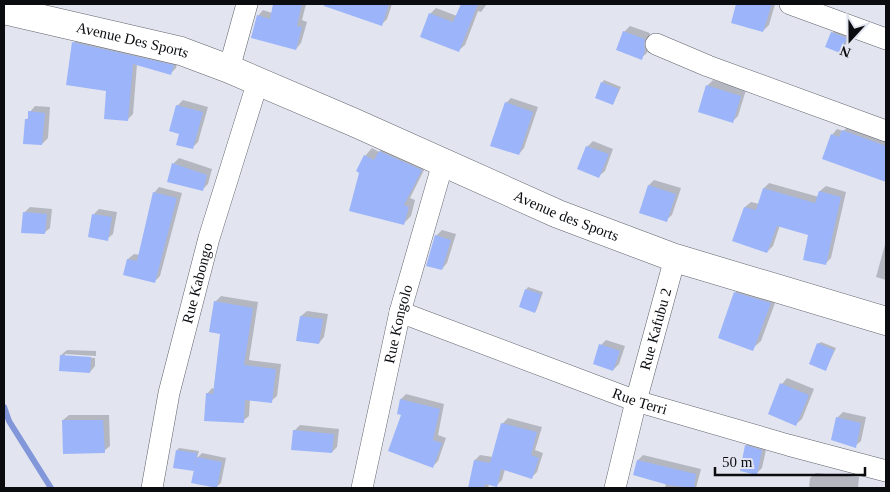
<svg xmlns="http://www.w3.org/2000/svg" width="890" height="492" font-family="Georgia,serif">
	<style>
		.shadow { fill: #0003 }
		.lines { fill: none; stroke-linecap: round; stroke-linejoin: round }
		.stream { stroke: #8197da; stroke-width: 6 }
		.building { fill: #9cb4f9 }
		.street-casing { stroke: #60636c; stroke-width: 22 }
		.secondary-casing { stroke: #60636c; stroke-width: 29 }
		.street { stroke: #fff; stroke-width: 21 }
		.secondary { stroke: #fff; stroke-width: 28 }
		.labels { text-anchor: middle; stroke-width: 4.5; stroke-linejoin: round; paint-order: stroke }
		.street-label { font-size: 15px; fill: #0a0c0f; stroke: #e2e5f0 }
	</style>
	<rect width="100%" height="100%" fill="#e2e5f0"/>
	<g class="shadow">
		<path d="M 275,4 L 306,4 L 302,20 L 307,22 L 301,43 L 296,49 L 258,16 L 263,10 L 272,13 Z"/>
		<path d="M 344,4 L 392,4 L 387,19 L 381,25 L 341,11 Z"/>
		<path d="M 463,4 L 487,4 L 481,12 L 478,11 L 465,45 L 459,50 L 430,14 L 436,8 L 457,16 Z"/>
		<path d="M 737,4 L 775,4 L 769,25 L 763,31 L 732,22 Z"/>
		<path d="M 630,26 L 650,33 L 649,39 L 650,43 L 647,53 L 641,58 L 624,32 Z"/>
		<path d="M 838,27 L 851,32 L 845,46 L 839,52 L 832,33 Z"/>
		<path d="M 79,37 L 178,60 L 176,68 L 171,73 L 137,64 L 133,114 L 127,120 L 74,42 Z"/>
		<path d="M 604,80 L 621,87 L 613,104 L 602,83 Z"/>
		<path d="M 713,80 L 746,90 L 738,116 L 732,122 L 700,112 L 708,85 Z"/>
		<path d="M 511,98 L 538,107 L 524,148 L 519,154 L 506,103 Z"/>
		<path d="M 183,100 L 208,107 L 198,142 L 193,147 L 181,133 L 177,106 Z"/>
		<path d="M 35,106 L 50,107 L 48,138 L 42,144 L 26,120 L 29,117 L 30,112 Z"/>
		<path d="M 849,126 L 886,139 L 886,181 L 823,158 L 832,135 L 837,129 L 843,131 Z"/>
		<path d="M 593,141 L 613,149 L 605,171 L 599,176 L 587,147 Z"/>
		<path d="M 387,144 L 428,162 L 410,198 L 415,200 L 411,216 L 404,223 L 365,156 L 372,148 L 379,152 Z"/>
		<path d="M 179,158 L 212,169 L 208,184 L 203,189 L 173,164 Z"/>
		<path d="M 654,180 L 681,188 L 672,215 L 666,220 L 649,185 Z"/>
		<path d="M 769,183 L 819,197 L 820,191 L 826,186 L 846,192 L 831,258 L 825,264 L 810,234 L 780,225 L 773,246 L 767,252 L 745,207 L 751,202 L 759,204 L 764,188 Z"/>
		<path d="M 159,187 L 182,193 L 160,276 L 155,281 L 125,274 L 128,259 L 134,254 L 140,255 L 154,193 Z"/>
		<path d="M 30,207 L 52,209 L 50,228 L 44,233 L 24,213 Z"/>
		<path d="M 99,209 L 117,212 L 113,234 L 107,239 L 94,214 Z"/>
		<path d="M 442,230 L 456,234 L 447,263 L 442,269 L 436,236 Z"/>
		<path d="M 886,241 L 886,280 L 876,277 Z"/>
		<path d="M 744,284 L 778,295 L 761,341 L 752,349 L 735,293 Z"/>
		<path d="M 528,287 L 543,292 L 537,309 L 535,312 L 526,290 Z"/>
		<path d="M 221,296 L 258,302 L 249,360 L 281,364 L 277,396 L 271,401 L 250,399 L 249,416 L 243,421 L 207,394 L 212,388 L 214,389 L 221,333 L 215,302 Z"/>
		<path d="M 307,311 L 328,314 L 324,337 L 319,343 L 298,339 L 301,316 Z"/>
		<path d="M 606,340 L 625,346 L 619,364 L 613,370 L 601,345 Z"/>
		<path d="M 821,342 L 836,348 L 826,369 L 818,344 Z"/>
		<path d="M 67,350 L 96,351 L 96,356 L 65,354 L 65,356 L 95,358 L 95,366 L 90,372 L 61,355 Z"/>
		<path d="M 787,378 L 814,389 L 802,419 L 796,424 L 782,384 Z"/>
		<path d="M 406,394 L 444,404 L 438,435 L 446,438 L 438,461 L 433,466 L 403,414 L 398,413 L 401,399 Z"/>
		<path d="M 843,412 L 866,417 L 861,441 L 855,446 L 837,418 Z"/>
		<path d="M 69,415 L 109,415 L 110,446 L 104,451 L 63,420 Z"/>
		<path d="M 508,418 L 542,427 L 535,450 L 543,453 L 537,472 L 532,477 L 505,469 L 502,480 L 497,485 L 489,484 L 488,488 L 470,488 L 475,460 L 480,455 L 493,457 L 502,424 Z"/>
		<path d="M 300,425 L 339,429 L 337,447 L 332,452 L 294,431 Z"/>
		<path d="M 751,441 L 767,445 L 762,468 L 757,473 L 746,446 Z"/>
		<path d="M 179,448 L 199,451 L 197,458 L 202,453 L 226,458 L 221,483 L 216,487 L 195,470 L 177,450 Z"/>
		<path d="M 643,455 L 701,469 L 696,488 L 665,488 L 666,483 L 634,474 L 638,460 Z"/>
		<path d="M 816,473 L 859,477 L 858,488 L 809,488 L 810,478 Z"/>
	</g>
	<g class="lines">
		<path class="stream" d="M 4,407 L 9,421 L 51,488"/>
	</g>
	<g class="building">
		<path d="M 273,4 L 302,4 L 297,26 L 302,27 L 296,50 L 251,38 L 257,15 L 270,19 Z"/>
		<path d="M 324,4 L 389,4 L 382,26 L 324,6 Z"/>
		<path d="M 461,4 L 478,4 L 459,52 L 420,37 L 429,13 L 453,22 Z"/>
		<path d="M 736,4 L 772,4 L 763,32 L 731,23 Z"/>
		<path d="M 623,31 L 645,39 L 644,45 L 645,50 L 642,60 L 616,50 Z"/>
		<path d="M 831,32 L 847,38 L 840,53 L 825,47 Z"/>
		<path d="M 72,42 L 174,65 L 171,75 L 133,64 L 128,121 L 104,119 L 106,91 L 66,85 Z"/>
		<path d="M 601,82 L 619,89 L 613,105 L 595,98 Z"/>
		<path d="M 706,85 L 741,96 L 733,123 L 698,112 Z"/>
		<path d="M 505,102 L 533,112 L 519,155 L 490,146 Z"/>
		<path d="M 176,105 L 203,112 L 193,149 L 176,145 L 179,134 L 169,131 Z"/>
		<path d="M 28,111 L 45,113 L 42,145 L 23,144 L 25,119 L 28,119 Z"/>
		<path d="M 842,130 L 886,146 L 886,182 L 822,159 L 831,134 L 839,137 Z"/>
		<path d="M 586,146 L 609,154 L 599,178 L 577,169 Z"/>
		<path d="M 379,151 L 422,170 L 404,205 L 409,207 L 404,225 L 349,211 L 359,173 L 356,171 L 364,155 L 374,160 Z"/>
		<path d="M 172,163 L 207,175 L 203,191 L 167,182 Z"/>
		<path d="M 648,185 L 676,194 L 667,222 L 639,213 Z"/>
		<path d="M 763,188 L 815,203 L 819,191 L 841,197 L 826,265 L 803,260 L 808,235 L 777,226 L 767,253 L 732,241 L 744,207 L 756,210 Z"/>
		<path d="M 153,192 L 177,198 L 155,283 L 123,275 L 127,259 L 137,261 Z"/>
		<path d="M 23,212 L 47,214 L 45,234 L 21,233 Z"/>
		<path d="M 92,214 L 112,217 L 108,241 L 88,237 Z"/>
		<path d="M 435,235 L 451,240 L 442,270 L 426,266 Z"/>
		<path d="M 525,289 L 541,294 L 535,313 L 519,307 Z"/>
		<path d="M 734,292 L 771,303 L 753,351 L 718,338 Z"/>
		<path d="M 214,301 L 253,308 L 244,365 L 276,369 L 272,403 L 245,400 L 244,423 L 204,421 L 206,393 L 213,394 L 220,334 L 209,332 Z"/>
		<path d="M 300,316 L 323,319 L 319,344 L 296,341 Z"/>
		<path d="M 817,343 L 834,350 L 826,371 L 809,364 Z"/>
		<path d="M 599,344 L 620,351 L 613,371 L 593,364 Z"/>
		<path d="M 60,355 L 91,357 L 90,373 L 59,371 Z"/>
		<path d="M 780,383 L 809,395 L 796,426 L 768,414 Z"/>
		<path d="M 400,399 L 440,409 L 433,440 L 442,443 L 433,468 L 388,451 L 401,415 L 397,414 Z"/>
		<path d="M 836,417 L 861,423 L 856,448 L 831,440 Z"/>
		<path d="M 62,420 L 103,420 L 105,453 L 63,454 Z"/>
		<path d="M 501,423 L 537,432 L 531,455 L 539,458 L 532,479 L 501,469 L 497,487 L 485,484 L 484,488 L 468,488 L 474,460 L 490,463 Z"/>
		<path d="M 293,430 L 334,434 L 332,453 L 291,450 Z"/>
		<path d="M 745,445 L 762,450 L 757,475 L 740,471 Z"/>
		<path d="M 176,450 L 197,453 L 194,471 L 173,468 Z"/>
		<path d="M 197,457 L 222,462 L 217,488 L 191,483 Z"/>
		<path d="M 637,460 L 696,474 L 694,488 L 668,485 L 633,475 Z"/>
	</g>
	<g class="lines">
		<defs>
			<g id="street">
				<path d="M 790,4 L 886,39"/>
				<path d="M 656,44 L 708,66 L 886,131"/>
				<path d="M 229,69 L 247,4"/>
				<path id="s1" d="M 400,312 L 636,401 L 788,445 L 886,471"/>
				<path id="s2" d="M 152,488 L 169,393 L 209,238 L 258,81"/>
				<path id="s3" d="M 362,488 L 400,312 L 443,163"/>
				<path id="s4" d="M 615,488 L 636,401 L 675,258"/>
			</g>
			<g id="secondary">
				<path id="s5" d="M 4,10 L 181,51 L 229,69 L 353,122 L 558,214 L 675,258 L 886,321"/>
			</g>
		</defs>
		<use href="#street" class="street-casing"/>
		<use href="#secondary" class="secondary-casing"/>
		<use href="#street" class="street"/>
		<use href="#secondary" class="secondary"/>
	</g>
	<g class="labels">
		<g class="street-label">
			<text dy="5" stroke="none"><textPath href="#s5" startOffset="132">Avenue Des Sports</textPath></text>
			<text dy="5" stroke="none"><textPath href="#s5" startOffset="601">Avenue des Sports</textPath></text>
			<text dy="5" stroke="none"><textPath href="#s2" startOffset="210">Rue Kabongo</textPath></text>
			<text dy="5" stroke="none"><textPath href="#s3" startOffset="168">Rue Kongolo</textPath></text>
			<text dy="5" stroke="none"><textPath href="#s4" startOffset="164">Rue Kafubu 2</textPath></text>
			<text dy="5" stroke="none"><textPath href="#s1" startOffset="256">Rue Terri</textPath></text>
		</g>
	</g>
	<rect width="890" height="492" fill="none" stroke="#0a0c0f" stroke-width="10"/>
	<g transform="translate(850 40) rotate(201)" stroke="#e2e5f0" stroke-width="4" paint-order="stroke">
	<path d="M0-4L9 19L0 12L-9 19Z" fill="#0a0c0f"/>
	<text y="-8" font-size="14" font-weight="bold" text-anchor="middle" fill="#0a0c0f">N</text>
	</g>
	<path d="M715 467v8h150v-8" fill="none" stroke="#0a0c0f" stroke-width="2.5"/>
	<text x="722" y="467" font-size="15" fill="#0a0c0f" stroke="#e2e5f0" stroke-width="4" paint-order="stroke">50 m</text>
</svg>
